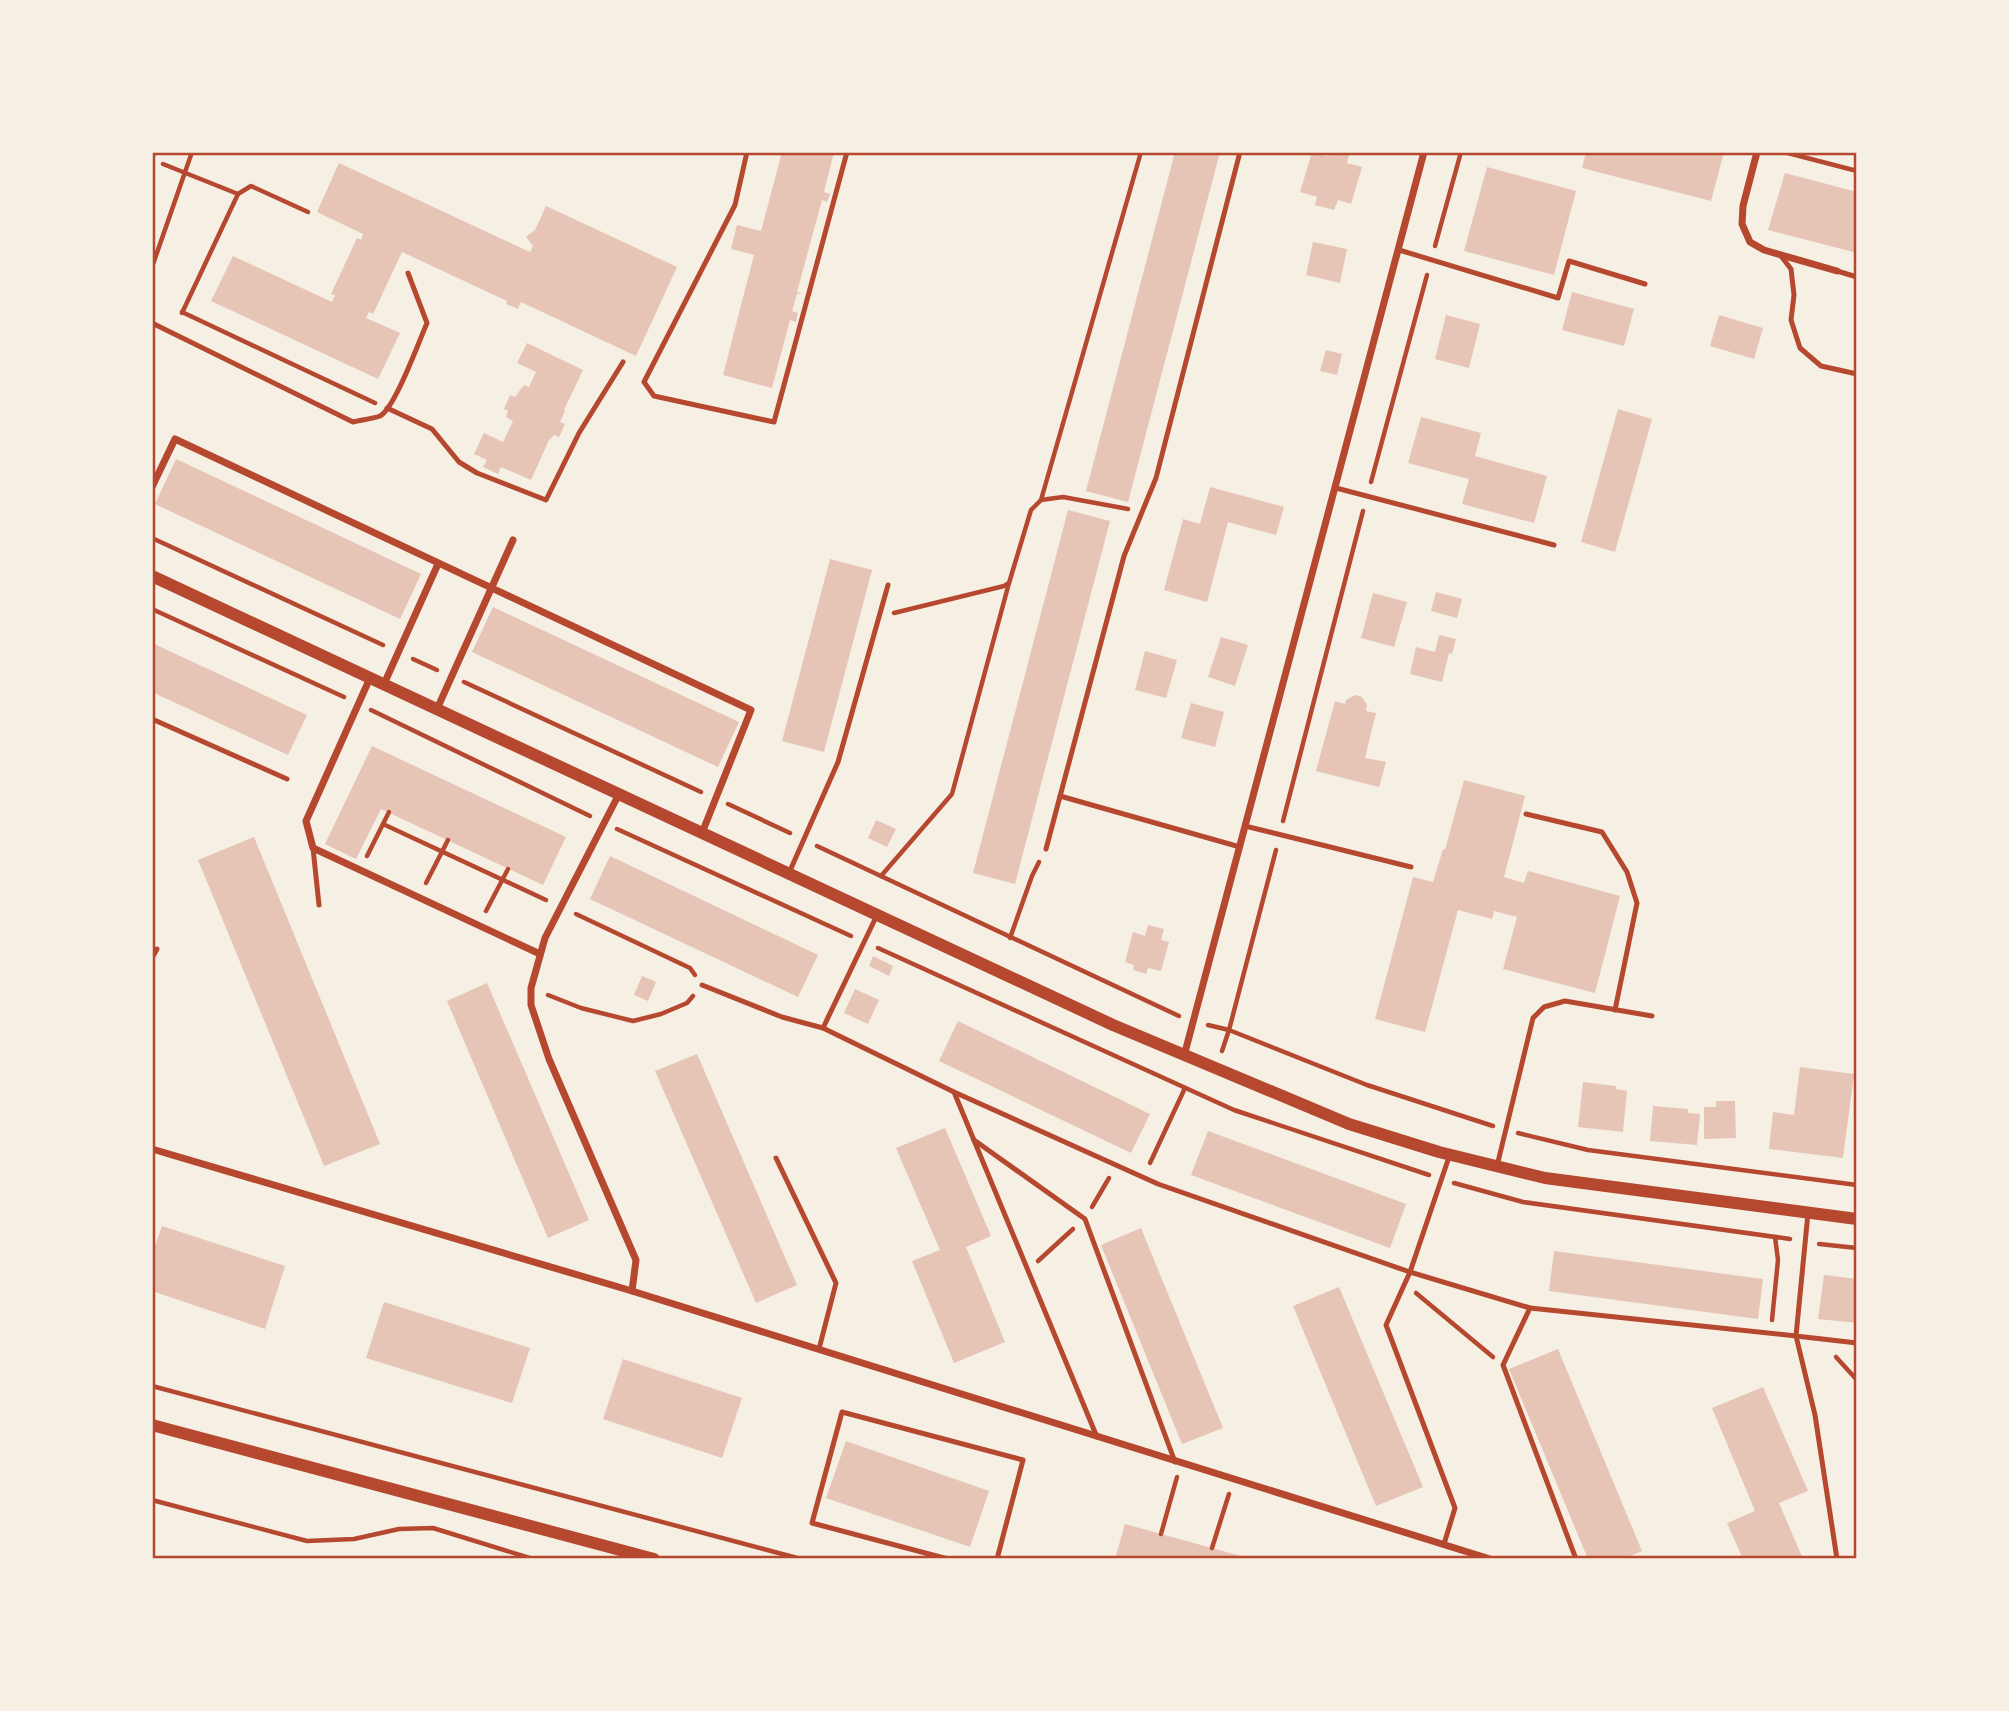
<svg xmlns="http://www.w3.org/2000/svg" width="2009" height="1711" font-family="'Golos Text',sans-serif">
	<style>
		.building { fill: #e6c5b7 }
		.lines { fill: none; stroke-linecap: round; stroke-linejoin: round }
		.path { stroke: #b5482f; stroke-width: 4.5 }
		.service { stroke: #b5482f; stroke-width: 5 }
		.minor { stroke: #b5482f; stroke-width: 7 }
		.tertiary { stroke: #b5482f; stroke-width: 12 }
		.neatline { fill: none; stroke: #b5482f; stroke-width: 2.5 }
	</style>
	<rect width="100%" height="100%" fill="#f6efe4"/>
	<g class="building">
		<path d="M 782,152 L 834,152 L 824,192 L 830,194 L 827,202 L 822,200 L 797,292 L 802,294 L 797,294 L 792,311 L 798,313 L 796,322 L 790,320 L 772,388 L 723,375 L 754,255 L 731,249 L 737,225 L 761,231 Z"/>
		<path d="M 1175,152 L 1220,152 L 1128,502 L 1086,491 Z"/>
		<path d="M 1312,152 L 1328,156 L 1329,152 L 1341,152 L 1349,155 L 1347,163 L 1362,167 L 1351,204 L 1338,200 L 1334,210 L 1315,205 L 1317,197 L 1300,192 Z"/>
		<path d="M 1586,152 L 1724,152 L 1711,201 L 1582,168 Z"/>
		<path d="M 339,163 L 530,252 L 533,246 L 526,237 L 535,230 L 546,206 L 677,267 L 636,356 L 521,302 L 518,309 L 506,304 L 507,301 L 402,252 L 373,314 L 369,312 L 366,318 L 400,333 L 378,379 L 211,301 L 233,256 L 332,302 L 335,295 L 331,294 L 357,238 L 361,240 L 363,234 L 317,212 Z"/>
		<path d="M 1487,167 L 1576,191 L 1554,275 L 1464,251 Z"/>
		<path d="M 1785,173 L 1857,192 L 1857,253 L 1768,230 Z"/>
		<path d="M 1313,242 L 1347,249 L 1340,283 L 1306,275 Z"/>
		<path d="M 1572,292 L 1634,309 L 1624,346 L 1562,330 Z"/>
		<path d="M 1446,315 L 1480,324 L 1469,368 L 1435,359 Z"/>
		<path d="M 1719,315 L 1763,328 L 1754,359 L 1710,346 Z"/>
		<path d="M 527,343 L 583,370 L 564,410 L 565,411 L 560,422 L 565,424 L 559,437 L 554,435 L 549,440 L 531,480 L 501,467 L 498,474 L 483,467 L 487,460 L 474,454 L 484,433 L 503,442 L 513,421 L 506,417 L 508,411 L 504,409 L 510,395 L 515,397 L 524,385 L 529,387 L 536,372 L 517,363 Z"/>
		<path d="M 1326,350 L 1342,354 L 1337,375 L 1320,371 Z"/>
		<path d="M 1618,409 L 1652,419 L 1615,552 L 1581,542 Z"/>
		<path d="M 1421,417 L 1481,433 L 1475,456 L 1547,476 L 1534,523 L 1462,504 L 1469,479 L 1408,463 Z"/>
		<path d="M 176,459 L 421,574 L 400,619 L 155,504 Z"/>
		<path d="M 1210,487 L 1284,507 L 1276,535 L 1228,522 L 1207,602 L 1164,590 L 1183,519 L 1200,524 Z"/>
		<path d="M 1068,510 L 1110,521 L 1015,884 L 973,873 Z"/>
		<path d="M 830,559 L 872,570 L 824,752 L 782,741 Z"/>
		<path d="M 1436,592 L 1462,599 L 1457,618 L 1431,611 Z"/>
		<path d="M 1373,593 L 1407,602 L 1394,647 L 1361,638 Z"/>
		<path d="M 493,607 L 739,722 L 718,767 L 472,652 Z"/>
		<path d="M 1439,635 L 1456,639 L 1452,654 L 1449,653 L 1442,682 L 1410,674 L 1416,647 L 1435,652 Z"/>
		<path d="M 1221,637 L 1248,645 L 1235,686 L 1208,677 Z"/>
		<path d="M 152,643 L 307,715 L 288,755 L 152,692 Z"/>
		<path d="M 1145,651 L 1177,660 L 1166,698 L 1135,690 Z"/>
		<path d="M 1355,695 L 1362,697 L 1367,705 L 1366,711 L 1376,713 L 1365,758 L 1386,762 L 1379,787 L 1316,771 L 1335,701 L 1345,704 L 1346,700 Z"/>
		<path d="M 1191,703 L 1224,712 L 1215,747 L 1181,738 Z"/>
		<path d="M 372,746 L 566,837 L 543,885 L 381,809 L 356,859 L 325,844 Z"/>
		<path d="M 1464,780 L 1525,796 L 1504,877 L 1524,883 L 1528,871 L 1620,896 L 1595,993 L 1503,969 L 1517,917 L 1494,911 L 1492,919 L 1458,910 L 1425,1032 L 1375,1019 L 1413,877 L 1433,882 L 1443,849 L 1445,850 Z"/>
		<path d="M 876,820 L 896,829 L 887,847 L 868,838 Z"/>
		<path d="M 254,837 L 380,1144 L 324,1166 L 198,860 Z"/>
		<path d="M 610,856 L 818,955 L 798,997 L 590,899 Z"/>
		<path d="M 1148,925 L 1164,929 L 1161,940 L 1169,942 L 1161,971 L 1148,968 L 1146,974 L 1133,970 L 1134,965 L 1125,962 L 1133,932 L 1145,936 Z"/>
		<path d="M 873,956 L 893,966 L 889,976 L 869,966 Z"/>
		<path d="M 642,976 L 656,982 L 648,1001 L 634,995 Z"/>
		<path d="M 487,983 L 589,1220 L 548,1238 L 447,1001 Z"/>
		<path d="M 855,989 L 879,1000 L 868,1024 L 844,1013 Z"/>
		<path d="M 958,1021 L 1150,1114 L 1131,1153 L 939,1061 Z"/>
		<path d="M 697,1054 L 797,1285 L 756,1303 L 655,1071 Z"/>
		<path d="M 1800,1067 L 1854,1074 L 1843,1158 L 1769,1149 L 1773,1112 L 1794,1115 Z"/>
		<path d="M 1583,1082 L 1616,1086 L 1616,1089 L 1627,1091 L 1623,1132 L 1578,1127 Z"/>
		<path d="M 1716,1101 L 1735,1101 L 1736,1138 L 1704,1139 L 1704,1107 L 1716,1107 Z"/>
		<path d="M 1653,1106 L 1688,1109 L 1688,1113 L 1700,1114 L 1697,1145 L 1650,1141 Z"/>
		<path d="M 945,1128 L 991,1236 L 966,1247 L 1005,1342 L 954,1363 L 912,1261 L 940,1250 L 896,1148 Z"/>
		<path d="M 1208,1131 L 1406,1204 L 1390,1248 L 1191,1175 Z"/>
		<path d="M 162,1226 L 285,1266 L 265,1329 L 152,1291 L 152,1254 Z"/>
		<path d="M 1141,1228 L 1223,1428 L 1182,1444 L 1101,1245 Z"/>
		<path d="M 1554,1251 L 1763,1279 L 1758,1319 L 1549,1291 Z"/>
		<path d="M 1824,1275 L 1857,1279 L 1857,1323 L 1818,1319 Z"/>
		<path d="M 1339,1287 L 1423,1487 L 1376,1506 L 1293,1306 Z"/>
		<path d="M 384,1302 L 530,1348 L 512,1403 L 366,1358 Z"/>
		<path d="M 1558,1349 L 1642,1551 L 1623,1559 L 1588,1559 L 1509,1369 Z"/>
		<path d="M 623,1359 L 742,1398 L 722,1458 L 603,1419 Z"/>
		<path d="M 1763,1387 L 1808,1491 L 1779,1503 L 1803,1559 L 1743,1559 L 1727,1523 L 1755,1511 L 1712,1408 Z"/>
		<path d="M 846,1441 L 989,1491 L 970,1547 L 826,1498 Z"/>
		<path d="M 1125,1524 L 1248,1558 L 1248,1559 L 1115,1559 Z"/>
	</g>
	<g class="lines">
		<g class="path">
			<path d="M 1784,152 L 1857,171"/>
			<path d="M 163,164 L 238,194 L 251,186 L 308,212"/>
			<path d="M 1435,246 L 1461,152"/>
			<path d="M 152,267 L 192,152"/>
			<path d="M 182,312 L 375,403"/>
			<path d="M 182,313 L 238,194"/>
			<path d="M 1371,482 L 1427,275"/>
			<path d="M 1041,500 L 1141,152"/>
			<path d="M 152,538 L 383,645"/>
			<path d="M 152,609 L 344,697"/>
			<path d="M 894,613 L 1004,586 L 1009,583 L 1031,510 L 1041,500 L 1063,497 L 1128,509"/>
			<path d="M 413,659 L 437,670"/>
			<path d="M 464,682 L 701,792"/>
			<path d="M 371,710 L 590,816"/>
			<path d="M 728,804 L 790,833"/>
			<path d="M 1283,821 L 1363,511"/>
			<path d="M 383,824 L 389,812"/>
			<path d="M 617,829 L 851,936"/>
			<path d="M 817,846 L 1179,1016"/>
			<path d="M 367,856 L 383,824 L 546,900"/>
			<path d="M 881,876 L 952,794 L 1009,583"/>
			<path d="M 426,883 L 448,840"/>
			<path d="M 486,911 L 508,869"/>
			<path d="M 576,914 L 690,968 L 695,975"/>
			<path d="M 1010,938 L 1032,876 L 1039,862"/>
			<path d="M 878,948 L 1234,1110 L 1429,1175"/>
			<path d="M 548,995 L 581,1008 L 633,1021 L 661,1014 L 687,1003 L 693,996"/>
			<path d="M 1208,1025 L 1229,1030 L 1367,1085 L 1493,1126"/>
			<path d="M 1222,1051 L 1229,1030 L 1276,850"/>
			<path d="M 1518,1133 L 1588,1150 L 1857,1185"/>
			<path d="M 1150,1163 L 1185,1088"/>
			<path d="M 1454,1183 L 1523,1202 L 1790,1239"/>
			<path d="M 1092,1207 L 1109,1178"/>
			<path d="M 1819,1244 L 1857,1248"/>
			<path d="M 1038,1261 L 1073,1229"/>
			<path d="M 1416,1293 L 1493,1357"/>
			<path d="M 1772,1320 L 1778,1260 L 1775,1237"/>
			<path d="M 1836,1357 L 1857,1380"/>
			<path d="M 152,1386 L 801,1559"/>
			<path d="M 152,1500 L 307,1541 L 354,1539 L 399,1529 L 433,1528 L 533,1559"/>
			<path d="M 1161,1534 L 1177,1477"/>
			<path d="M 1212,1548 L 1229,1494"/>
		</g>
		<g class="service">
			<path d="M 747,152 L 735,205 L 644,382 L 654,396 L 774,422 L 847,152"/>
			<path d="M 1399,250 L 1558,298 L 1569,261 L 1645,284"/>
			<path d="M 1781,256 L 1791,269 L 1794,295 L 1791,320 L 1800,348 L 1821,366 L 1857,374"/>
			<path d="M 1837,271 L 1857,277"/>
			<path d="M 152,323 L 353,422 C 361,420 372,419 380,416 C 395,408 419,341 427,323 L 408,273"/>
			<path d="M 387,408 L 432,429 L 459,462 L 477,473 L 546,500 L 579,433 L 623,362"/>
			<path d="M 1336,488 L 1554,545"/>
			<path d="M 152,719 L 287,779"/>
			<path d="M 1060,796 L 1240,847"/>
			<path d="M 1526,814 L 1602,832 L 1627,872 L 1637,903 L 1615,1010"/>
			<path d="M 1245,826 L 1411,867"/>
			<path d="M 313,848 L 319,905"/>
			<path d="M 1046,849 L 1124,556 L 1156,478 L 1240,152"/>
			<path d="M 789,873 L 838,762 L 888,585"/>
			<path d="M 152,958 L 157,949"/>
			<path d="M 702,985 L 782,1017 L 823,1028 L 954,1092 L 1097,1437"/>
			<path d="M 823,1028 L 877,915"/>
			<path d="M 954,1092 L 1158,1184 L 1410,1272 L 1530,1308 L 1796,1336 L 1815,1415 L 1837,1559"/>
			<path d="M 974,1140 L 1085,1219 L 1175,1462"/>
			<path d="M 776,1158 L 836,1283 L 819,1349"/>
			<path d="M 1497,1166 L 1533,1018 L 1544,1007 L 1565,1001 L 1652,1016"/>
			<path d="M 1808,1213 L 1796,1336 L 1857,1343"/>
			<path d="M 1530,1308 L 1503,1365 L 1576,1559"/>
			<path d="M 1444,1544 L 1455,1508 L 1386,1325 L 1410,1272 L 1450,1154"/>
			<path d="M 948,1559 L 812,1523 L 842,1412 L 1023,1460 L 997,1559"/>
		</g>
		<g class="minor">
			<path d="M 1757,152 L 1743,206 L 1742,224 L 1750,242 L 1764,250 L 1837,271"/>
			<path d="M 152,155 L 153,152"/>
			<path d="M 152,487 L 175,439 L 751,710 L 702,833"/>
			<path d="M 370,678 L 306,821 L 313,848 L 540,954"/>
			<path d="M 384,684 L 438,564"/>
			<path d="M 437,709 L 513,540"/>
			<path d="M 619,794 L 545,938 L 531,988 L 531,1005 L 549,1059 L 636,1260 L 632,1291"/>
			<path d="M 1184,1056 L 1424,152"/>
			<path d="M 152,1149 L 632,1291 L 1490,1559"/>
		</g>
		<g class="tertiary">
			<path d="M 152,576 L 1113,1025 L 1349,1124 L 1439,1152 L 1545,1178 L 1857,1219"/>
			<path d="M 152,1425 L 654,1559"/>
		</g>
	</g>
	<rect width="2009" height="1711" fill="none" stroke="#f6efe4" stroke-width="308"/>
	<rect x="154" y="154" width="1701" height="1403" class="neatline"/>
</svg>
